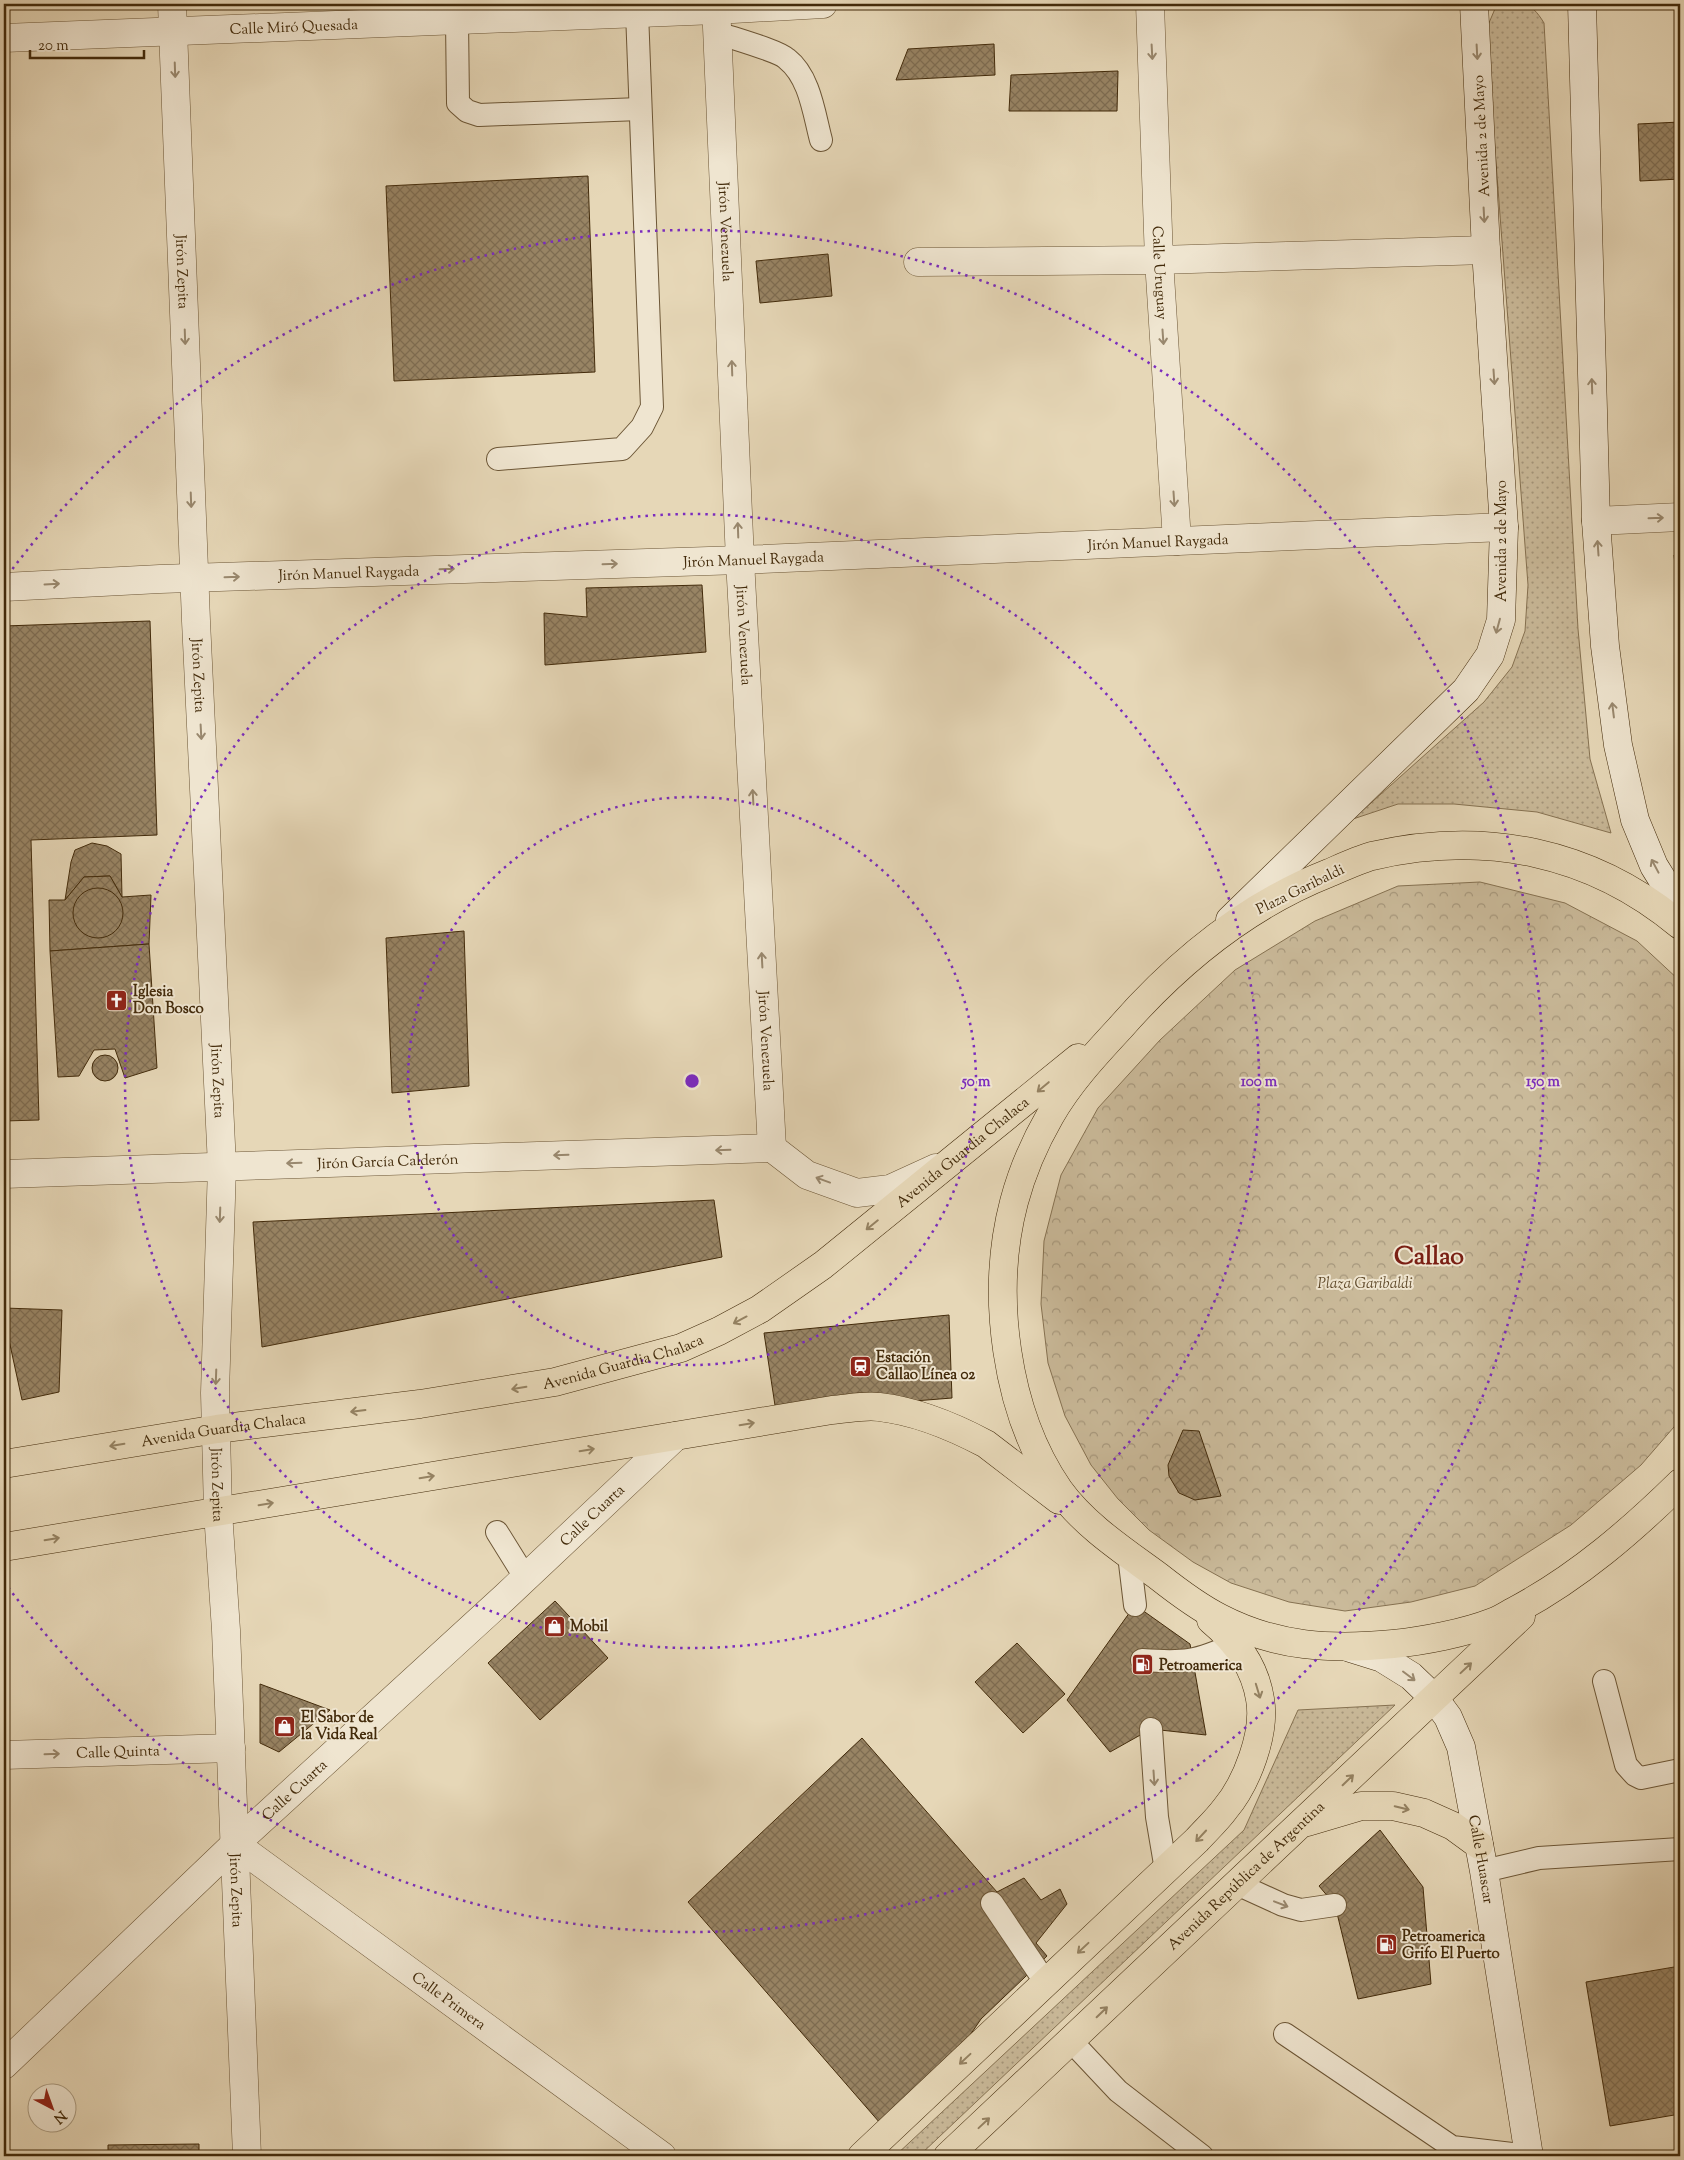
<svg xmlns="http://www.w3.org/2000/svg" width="1684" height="2160" font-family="'Sorts Mill Goudy',serif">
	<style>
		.grass { fill: url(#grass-dots); stroke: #867252 }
		.park { fill: url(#park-crowns); stroke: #867252 }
		.building { fill: url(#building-cross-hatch); stroke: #432b0b }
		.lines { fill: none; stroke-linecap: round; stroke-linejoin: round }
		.lane-casing { stroke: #6c5636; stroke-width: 24 }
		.street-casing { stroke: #6c5636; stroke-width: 29 }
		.secondary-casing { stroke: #432b0b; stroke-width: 29 }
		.primary-casing { stroke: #432b0b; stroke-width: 29 }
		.lane { stroke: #efe5d0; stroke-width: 22 }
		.street { stroke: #efe5d0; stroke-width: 28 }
		.secondary { stroke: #efe5d0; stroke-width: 28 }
		.primary { stroke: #e6d7b7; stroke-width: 28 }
		.oneway { stroke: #99886e }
		.oneway2 { stroke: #948161 }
		.ring { fill: none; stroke: #7b2cbf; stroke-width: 2.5; stroke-dasharray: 2.5 5 }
		.labels { text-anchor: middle; stroke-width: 4; stroke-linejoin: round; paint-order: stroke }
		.street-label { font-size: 15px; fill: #432b0b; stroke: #efe5d0 }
		.poi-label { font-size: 15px; font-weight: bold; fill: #432b0b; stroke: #efe5d0; text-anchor: start }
		.park-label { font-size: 15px; font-style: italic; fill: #5e4828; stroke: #efe5d0 }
		.town-label { font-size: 25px; font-weight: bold; fill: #7a1f14; stroke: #efe5d0 }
		.centre { fill: #7b2cbf; stroke: #efe5d0; stroke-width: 2.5 }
		.ring-label { font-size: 15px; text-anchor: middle; font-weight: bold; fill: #7b2cbf; stroke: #efe5d0; stroke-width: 4; stroke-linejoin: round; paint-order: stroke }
	</style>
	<defs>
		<pattern id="grass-dots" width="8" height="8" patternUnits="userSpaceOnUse" patternTransform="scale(1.25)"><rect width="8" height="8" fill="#caba9a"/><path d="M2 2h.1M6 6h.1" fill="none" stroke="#a6977c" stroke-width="1.8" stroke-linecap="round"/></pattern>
		<pattern id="park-crowns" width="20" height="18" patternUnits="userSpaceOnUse" patternTransform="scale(1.25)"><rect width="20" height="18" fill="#caba9a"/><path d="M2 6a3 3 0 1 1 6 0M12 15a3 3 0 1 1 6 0" fill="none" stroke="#a6977c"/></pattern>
		<pattern id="building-cross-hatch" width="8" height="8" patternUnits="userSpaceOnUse" patternTransform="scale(1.25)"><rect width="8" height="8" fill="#988464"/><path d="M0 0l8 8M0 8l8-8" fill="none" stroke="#7e6c51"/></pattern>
	</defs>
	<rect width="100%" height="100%" fill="#e6d7b7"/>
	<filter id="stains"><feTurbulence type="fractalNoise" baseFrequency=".004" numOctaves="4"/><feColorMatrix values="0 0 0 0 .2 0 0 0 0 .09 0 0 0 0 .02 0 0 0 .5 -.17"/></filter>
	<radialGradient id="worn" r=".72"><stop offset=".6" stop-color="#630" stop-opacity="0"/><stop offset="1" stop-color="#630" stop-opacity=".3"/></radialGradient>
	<g class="grass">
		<path d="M 1497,4 C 1524,4 1530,0 1544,23 L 1578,629 L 1590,759 L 1611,833 L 1537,812 L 1454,804 L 1398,804 L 1353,819 L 1484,702 L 1512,667 L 1525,631 L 1528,585 L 1486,30 Z"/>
		<path d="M 1395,1705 L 919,2156 L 895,2156 L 1244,1830 L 1298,1710 Z"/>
	</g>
	<path class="park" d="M 1480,882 L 1565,903 L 1637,941 L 1680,981 L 1680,1420 L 1641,1465 L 1571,1525 L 1475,1586 L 1411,1602 L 1345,1611 L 1289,1602 L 1231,1583 L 1193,1562 L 1149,1530 L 1118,1499 L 1091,1465 L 1065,1416 L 1048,1363 L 1041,1304 L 1044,1241 L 1061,1175 L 1098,1108 L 1160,1040 L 1235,970 L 1315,921 L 1398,886 Z"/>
	<g class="building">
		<path d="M 994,44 L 995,75 L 896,80 L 908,49 Z"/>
		<path d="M 1118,71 L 1117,111 L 1009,111 L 1011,75 Z"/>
		<path d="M 1680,122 L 1680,179 L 1640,181 L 1638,124 Z"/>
		<path d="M 588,176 L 595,372 L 394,381 L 386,186 Z"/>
		<path d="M 828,254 L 832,296 L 760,303 L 756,261 Z"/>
		<path d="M 1680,554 L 1680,615 L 1674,555 Z"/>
		<path d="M 702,585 L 706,652 L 545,665 L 544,613 L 587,617 L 586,588 Z"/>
		<path d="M 150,621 L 157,835 L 31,840 L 39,1120 L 4,1121 L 4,626 Z"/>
		<path d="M 92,843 L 107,846 L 121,854 L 122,897 L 110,876 L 84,877 L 65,900 L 71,862 L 75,850 Z"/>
		<path d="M 110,876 L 122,897 L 151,895 L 149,944 L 50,951 L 49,900 L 65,900 L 84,877 Z"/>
		<circle cx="98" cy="913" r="25"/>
		<path d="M 464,931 L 469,1086 L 392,1093 L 386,938 Z"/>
		<path d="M 149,944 L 157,1068 L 125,1078 L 115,1049 L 94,1050 L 79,1076 L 58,1077 L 50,951 Z"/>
		<circle cx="105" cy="1068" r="13"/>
		<path d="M 714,1200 L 722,1257 L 262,1347 L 253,1222 Z"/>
		<path d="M 4,1308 L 62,1310 L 59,1392 L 22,1400 L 4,1317 Z"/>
		<path d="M 949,1315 L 952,1398 L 776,1412 L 764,1333 Z"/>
		<path d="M 1183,1430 L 1199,1431 L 1221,1496 L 1195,1500 L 1179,1493 L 1169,1476 L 1168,1465 Z"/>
		<path d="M 555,1601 L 608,1658 L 540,1720 L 488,1663 Z"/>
		<path d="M 1135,1605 L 1190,1644 L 1206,1735 L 1151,1729 L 1110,1752 L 1067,1700 Z"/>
		<path d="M 1017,1643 L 1065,1694 L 1023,1733 L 975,1682 Z"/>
		<path d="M 260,1684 L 330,1710 L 279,1752 L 260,1743 Z"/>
		<path d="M 862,1738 L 997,1892 L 1024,1878 L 1041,1900 L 1060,1889 L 1067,1904 L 1036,1943 L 1047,1956 L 981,2019 L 962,2047 L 880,2123 L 688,1902 Z"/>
		<path d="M 1380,1830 L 1423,1887 L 1431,1984 L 1358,1999 L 1335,1905 L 1319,1886 Z"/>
		<path d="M 1680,1966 L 1680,2114 L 1610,2126 L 1586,1982 Z"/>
		<path d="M 199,2144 L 199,2156 L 108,2156 L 108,2145 Z"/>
	</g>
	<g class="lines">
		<defs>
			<g id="lane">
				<path d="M 457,20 L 458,103 L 467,111 L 479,115 L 640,109"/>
				<path d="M 718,33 C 732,38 779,51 787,59 C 810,77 814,114 821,140"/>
				<path d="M 498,459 L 622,449 L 642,427 L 652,407 L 637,12"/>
				<path d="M 497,1532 L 525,1577"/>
				<path d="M 1129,1555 L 1135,1605"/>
				<path d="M 1142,1660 C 1184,1663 1196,1662 1235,1644"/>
				<path d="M 1604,1681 L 1626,1765 L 1635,1775 L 1641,1778 L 1680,1770"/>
				<path d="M 1151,1729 L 1157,1817 L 1166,1870"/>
				<path d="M 1484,1871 L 1539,1858 L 1680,1849"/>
				<path d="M 1237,1884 L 1283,1905 L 1301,1910 L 1335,1905"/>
				<path d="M 992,1903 L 1046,1983"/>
				<path d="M 1285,2034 L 1452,2147 L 1529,2156"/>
				<path d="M 1071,2041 L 1118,2091 L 1202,2156"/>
			</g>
			<g id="street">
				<path id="s1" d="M 172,4 L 196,621 L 222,1166 L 215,1393 L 218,1512 L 226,1630 L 247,2156"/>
				<path id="s2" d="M 716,4 L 740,560 L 772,1148"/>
				<path id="s3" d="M 1150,4 L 1159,260 L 1177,541"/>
				<path id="s4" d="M 4,38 L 716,10 L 823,4"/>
				<path d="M 918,262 L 1159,260 L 1486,250"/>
				<path d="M 1596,521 L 1680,517"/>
				<path id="s5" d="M 4,587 L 160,579 L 740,560 L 1504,527"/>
				<path d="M 772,1148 L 807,1175 L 857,1193 L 890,1189 L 936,1168"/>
				<path id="s6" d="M 4,1174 L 772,1148"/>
				<path id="s7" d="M 4,1755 L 231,1748"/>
				<path id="s8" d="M 235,1844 L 662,2156"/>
				<path id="s9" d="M 4,2065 L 235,1844 L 505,1597 L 676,1436"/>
			</g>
			<g id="secondary">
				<path d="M 1582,4 L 1596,521 L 1605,646 L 1618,745 L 1635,820 L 1654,866 L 1680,908"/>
				<path d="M 1230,920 L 1466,690 L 1490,655 L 1501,620 L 1504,527 L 1486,250 L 1474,4"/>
				<path id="s10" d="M 1350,1648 L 1382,1658 L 1411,1676 L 1434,1698 L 1448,1717 L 1461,1747 L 1484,1871 L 1529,2156"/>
			</g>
			<g id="primary">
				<path d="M 1680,925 C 1591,851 1485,830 1372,856 C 1358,860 1343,867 1329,873 C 1248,905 1177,963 1120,1028 C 1094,1056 1069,1083 1050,1116 C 1035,1142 1022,1172 1014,1202 C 990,1293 1005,1412 1059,1490 C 1084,1525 1124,1551 1158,1576 C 1177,1591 1198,1607 1220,1618 C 1276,1647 1331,1650 1393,1644 C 1423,1641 1465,1633 1493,1622 C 1502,1619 1510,1613 1518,1609 C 1579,1576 1631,1531 1680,1483"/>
				<path id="s11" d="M 4,1464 L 217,1429 L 420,1404 L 555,1382 L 681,1348 L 719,1331 L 760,1309 L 823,1265 L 1078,1058"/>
				<path d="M 4,1547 L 832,1410 C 847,1409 864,1405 879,1407 C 915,1411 954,1427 986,1444 L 1059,1500"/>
				<path d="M 1307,1822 L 1361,1806 L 1393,1806 L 1424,1813 L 1453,1826 L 1479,1845"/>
				<path d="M 862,2156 L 1197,1840 C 1206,1830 1217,1820 1225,1809 C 1247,1783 1266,1733 1260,1699 C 1255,1667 1235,1640 1211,1620"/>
				<path id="s12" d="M 948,2156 L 1521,1616"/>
			</g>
		</defs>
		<use href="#lane" class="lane-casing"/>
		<use href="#street" class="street-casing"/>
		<use href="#secondary" class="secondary-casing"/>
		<use href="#primary" class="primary-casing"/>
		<use href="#lane" class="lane"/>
		<use href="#street" class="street"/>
		<use href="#secondary" class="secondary"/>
		<use href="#primary" class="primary"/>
	</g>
	<defs><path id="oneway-shaft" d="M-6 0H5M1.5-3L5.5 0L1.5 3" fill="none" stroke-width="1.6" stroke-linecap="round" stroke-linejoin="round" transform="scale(1.25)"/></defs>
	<g class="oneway">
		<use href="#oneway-shaft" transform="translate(1152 52) rotate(87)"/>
		<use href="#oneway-shaft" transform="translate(1477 52) rotate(87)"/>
		<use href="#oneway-shaft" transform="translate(175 70) rotate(88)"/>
		<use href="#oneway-shaft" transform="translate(1484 215) rotate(87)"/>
		<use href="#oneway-shaft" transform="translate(185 337) rotate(88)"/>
		<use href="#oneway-shaft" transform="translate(1163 337) rotate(86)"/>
		<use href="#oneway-shaft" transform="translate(732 368) rotate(-92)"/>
		<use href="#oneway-shaft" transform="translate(1494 377) rotate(86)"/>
		<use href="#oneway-shaft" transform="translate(1592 386) rotate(-92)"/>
		<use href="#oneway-shaft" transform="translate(1174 499) rotate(86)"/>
		<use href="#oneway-shaft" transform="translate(191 500) rotate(88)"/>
		<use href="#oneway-shaft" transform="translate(1656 518) rotate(-2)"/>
		<use href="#oneway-shaft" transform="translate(738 530) rotate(-92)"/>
		<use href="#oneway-shaft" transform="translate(1598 548) rotate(-94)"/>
		<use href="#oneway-shaft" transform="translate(610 564) rotate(-2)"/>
		<use href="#oneway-shaft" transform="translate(447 569) rotate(-2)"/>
		<use href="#oneway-shaft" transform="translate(232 577) rotate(-2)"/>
		<use href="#oneway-shaft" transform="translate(52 584) rotate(-3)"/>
		<use href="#oneway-shaft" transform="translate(1498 626) rotate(105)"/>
		<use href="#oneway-shaft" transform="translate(1613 710) rotate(-97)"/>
		<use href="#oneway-shaft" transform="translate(201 732) rotate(87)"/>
		<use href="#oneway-shaft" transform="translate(753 797) rotate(-93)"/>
		<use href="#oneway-shaft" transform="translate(1655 866) rotate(-118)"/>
		<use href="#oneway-shaft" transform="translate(762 960) rotate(-93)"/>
		<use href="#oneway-shaft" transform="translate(723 1150) rotate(178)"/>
		<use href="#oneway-shaft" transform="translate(561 1155) rotate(178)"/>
		<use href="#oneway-shaft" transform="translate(294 1163) rotate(178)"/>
		<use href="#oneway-shaft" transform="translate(823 1180) rotate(-160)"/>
		<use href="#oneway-shaft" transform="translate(220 1215) rotate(92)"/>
		<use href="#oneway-shaft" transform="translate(216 1377) rotate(92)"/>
		<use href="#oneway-shaft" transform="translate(1409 1676) rotate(37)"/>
		<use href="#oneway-shaft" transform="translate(52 1754) rotate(-2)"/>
		<use href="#oneway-shaft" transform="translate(1154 1778) rotate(86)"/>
		<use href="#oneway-shaft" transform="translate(1281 1904) rotate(21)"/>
	</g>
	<g class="oneway2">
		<use href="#oneway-shaft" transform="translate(1043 1087) rotate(140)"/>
		<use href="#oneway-shaft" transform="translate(872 1225) rotate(141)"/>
		<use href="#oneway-shaft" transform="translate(740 1320) rotate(152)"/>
		<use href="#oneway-shaft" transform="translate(519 1388) rotate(171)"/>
		<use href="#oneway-shaft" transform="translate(358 1411) rotate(173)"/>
		<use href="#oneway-shaft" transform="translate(747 1424) rotate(-9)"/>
		<use href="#oneway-shaft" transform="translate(117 1445) rotate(171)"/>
		<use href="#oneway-shaft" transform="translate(587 1450) rotate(-9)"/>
		<use href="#oneway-shaft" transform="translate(427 1477) rotate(-9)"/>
		<use href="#oneway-shaft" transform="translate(266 1504) rotate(-9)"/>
		<use href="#oneway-shaft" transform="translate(52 1539) rotate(-9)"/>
		<use href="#oneway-shaft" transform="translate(1466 1668) rotate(-43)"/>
		<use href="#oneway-shaft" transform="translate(1258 1691) rotate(73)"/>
		<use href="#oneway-shaft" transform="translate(1348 1780) rotate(-44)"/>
		<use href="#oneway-shaft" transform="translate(1402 1808) rotate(13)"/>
		<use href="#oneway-shaft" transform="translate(1201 1836) rotate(133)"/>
		<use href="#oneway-shaft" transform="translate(1083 1948) rotate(137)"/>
		<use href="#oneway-shaft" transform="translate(1102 2012) rotate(-44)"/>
		<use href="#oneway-shaft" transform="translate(965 2059) rotate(137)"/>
		<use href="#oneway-shaft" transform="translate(984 2123) rotate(-43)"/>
	</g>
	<g class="ring">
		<circle cx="692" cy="1081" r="284"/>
		<circle cx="692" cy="1081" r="567"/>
		<path d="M8 575A851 851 0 1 1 8 1587"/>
	</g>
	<defs>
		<symbol id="church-square" viewBox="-11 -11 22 22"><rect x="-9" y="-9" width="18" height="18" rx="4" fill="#8f2418" stroke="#efe5d0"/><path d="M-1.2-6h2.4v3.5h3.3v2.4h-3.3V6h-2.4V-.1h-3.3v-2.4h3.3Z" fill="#fff"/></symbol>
		<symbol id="station-square" viewBox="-11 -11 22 22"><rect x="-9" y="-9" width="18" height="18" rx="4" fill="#8f2418" stroke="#efe5d0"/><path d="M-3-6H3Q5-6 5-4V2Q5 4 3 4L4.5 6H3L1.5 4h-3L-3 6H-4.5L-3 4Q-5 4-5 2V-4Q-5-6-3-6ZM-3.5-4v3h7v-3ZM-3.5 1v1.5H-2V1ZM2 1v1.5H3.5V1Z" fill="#fff"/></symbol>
		<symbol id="shop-square" viewBox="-11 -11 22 22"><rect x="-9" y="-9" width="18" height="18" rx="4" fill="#8f2418" stroke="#efe5d0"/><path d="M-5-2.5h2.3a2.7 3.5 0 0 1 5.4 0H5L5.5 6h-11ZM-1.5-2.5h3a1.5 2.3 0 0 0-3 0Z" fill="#fff"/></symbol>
		<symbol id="fuel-square" viewBox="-11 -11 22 22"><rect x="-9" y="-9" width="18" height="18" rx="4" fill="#8f2418" stroke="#efe5d0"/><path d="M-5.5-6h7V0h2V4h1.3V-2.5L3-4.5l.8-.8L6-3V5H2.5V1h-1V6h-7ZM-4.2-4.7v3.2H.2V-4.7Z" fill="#fff"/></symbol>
	</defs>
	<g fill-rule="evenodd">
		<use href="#church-square" x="104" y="988" width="25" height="25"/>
		<use href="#station-square" x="848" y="1354" width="25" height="25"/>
		<use href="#shop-square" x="542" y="1614" width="25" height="25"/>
		<use href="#fuel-square" x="1130" y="1652" width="25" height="25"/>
		<use href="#shop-square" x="272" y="1714" width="25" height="25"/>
		<use href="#fuel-square" x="1374" y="1932" width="25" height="25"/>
	</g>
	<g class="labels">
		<g class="street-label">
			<text dy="5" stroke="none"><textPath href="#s4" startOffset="290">Calle Miró Quesada</textPath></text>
			<text transform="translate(1481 136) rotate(-93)" y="5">Avenida 2 de Mayo</text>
			<text dy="5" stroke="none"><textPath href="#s2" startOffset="228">Jirón Venezuela</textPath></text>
			<text dy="5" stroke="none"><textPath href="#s1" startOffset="268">Jirón Zepita</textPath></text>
			<text dy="5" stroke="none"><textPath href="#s3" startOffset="269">Calle Uruguay</textPath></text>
			<text transform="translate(1501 541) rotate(-90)" y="5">Avenida 2 de Mayo</text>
			<text dy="5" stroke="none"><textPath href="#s5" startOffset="1155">Jirón Manuel Raygada</textPath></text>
			<text dy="5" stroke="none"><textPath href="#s5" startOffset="750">Jirón Manuel Raygada</textPath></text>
			<text dy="5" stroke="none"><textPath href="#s5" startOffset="345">Jirón Manuel Raygada</textPath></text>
			<text dy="5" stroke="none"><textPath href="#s2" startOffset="632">Jirón Venezuela</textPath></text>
			<text dy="5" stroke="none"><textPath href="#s1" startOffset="672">Jirón Zepita</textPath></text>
			<text transform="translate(1300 889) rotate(-26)" y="5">Plaza Garibaldi</text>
			<text dy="5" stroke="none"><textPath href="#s2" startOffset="1038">Jirón Venezuela</textPath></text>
			<text dy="5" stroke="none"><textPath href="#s1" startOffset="1078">Jirón Zepita</textPath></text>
			<text dy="5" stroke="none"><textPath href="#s11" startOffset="1032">Avenida Guardia Chalaca</textPath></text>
			<text dy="5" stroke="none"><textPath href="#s6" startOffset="384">Jirón García Calderón</textPath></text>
			<text dy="5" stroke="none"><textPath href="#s11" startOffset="628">Avenida Guardia Chalaca</textPath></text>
			<text dy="5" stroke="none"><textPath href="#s11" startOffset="222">Avenida Guardia Chalaca</textPath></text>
			<text dy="5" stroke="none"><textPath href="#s1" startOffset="1482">Jirón Zepita</textPath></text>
			<text dy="5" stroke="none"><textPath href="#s9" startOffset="805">Calle Cuarta</textPath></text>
			<text dy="5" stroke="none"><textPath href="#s7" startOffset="114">Calle Quinta</textPath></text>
			<text dy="5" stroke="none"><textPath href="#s9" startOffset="400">Calle Cuarta</textPath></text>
			<text dy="5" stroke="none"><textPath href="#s10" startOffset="270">Calle Huascar</textPath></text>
			<text dy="5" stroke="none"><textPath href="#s12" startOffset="409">Avenida República de Argentina</textPath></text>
			<text dy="5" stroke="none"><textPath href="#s1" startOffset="1888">Jirón Zepita</textPath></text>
			<text dy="5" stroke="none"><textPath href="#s8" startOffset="265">Calle Primera</textPath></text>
		</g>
		<g class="poi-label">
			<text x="133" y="996">Iglesia<tspan x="133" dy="17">Don Bosco</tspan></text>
			<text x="876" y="1362">Estación<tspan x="876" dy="17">Callao Línea 02</tspan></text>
			<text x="570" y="1631">Mobil</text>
			<text x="1159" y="1670">Petroamerica</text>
			<text x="301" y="1722">El Sabor de<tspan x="301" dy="17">la Vida Real</tspan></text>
			<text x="1402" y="1941">Petroamerica<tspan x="1402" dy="17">Grifo El Puerto</tspan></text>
		</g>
		<g class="park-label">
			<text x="1365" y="1288">Plaza Garibaldi</text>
		</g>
		<g class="town-label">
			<text x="1429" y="1264">Callao</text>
		</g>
	</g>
	<circle cx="692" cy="1081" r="8" class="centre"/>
	<g class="ring-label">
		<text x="976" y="1086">50 m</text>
		<text x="1259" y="1086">100 m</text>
		<text x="1543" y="1086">150 m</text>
	</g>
	<rect width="1684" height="2160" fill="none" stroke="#e6d7b7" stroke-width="20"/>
	<rect x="5" y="5" width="1674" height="2150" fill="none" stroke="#432b0b" stroke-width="2.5"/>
	<rect x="10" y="10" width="1664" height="2140" fill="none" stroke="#432b0b"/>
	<g transform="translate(52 2108) rotate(139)"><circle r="24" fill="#efe5d0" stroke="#aa9b81"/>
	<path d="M0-4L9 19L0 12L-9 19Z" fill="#8f2418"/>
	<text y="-8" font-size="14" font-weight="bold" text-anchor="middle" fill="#432b0b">N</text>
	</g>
	<path d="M30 50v8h114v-8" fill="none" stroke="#432b0b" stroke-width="2.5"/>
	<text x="38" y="50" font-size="15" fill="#432b0b" stroke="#efe5d0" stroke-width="4" paint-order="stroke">20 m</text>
	<rect width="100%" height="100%" filter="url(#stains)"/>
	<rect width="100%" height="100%" fill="url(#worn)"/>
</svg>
